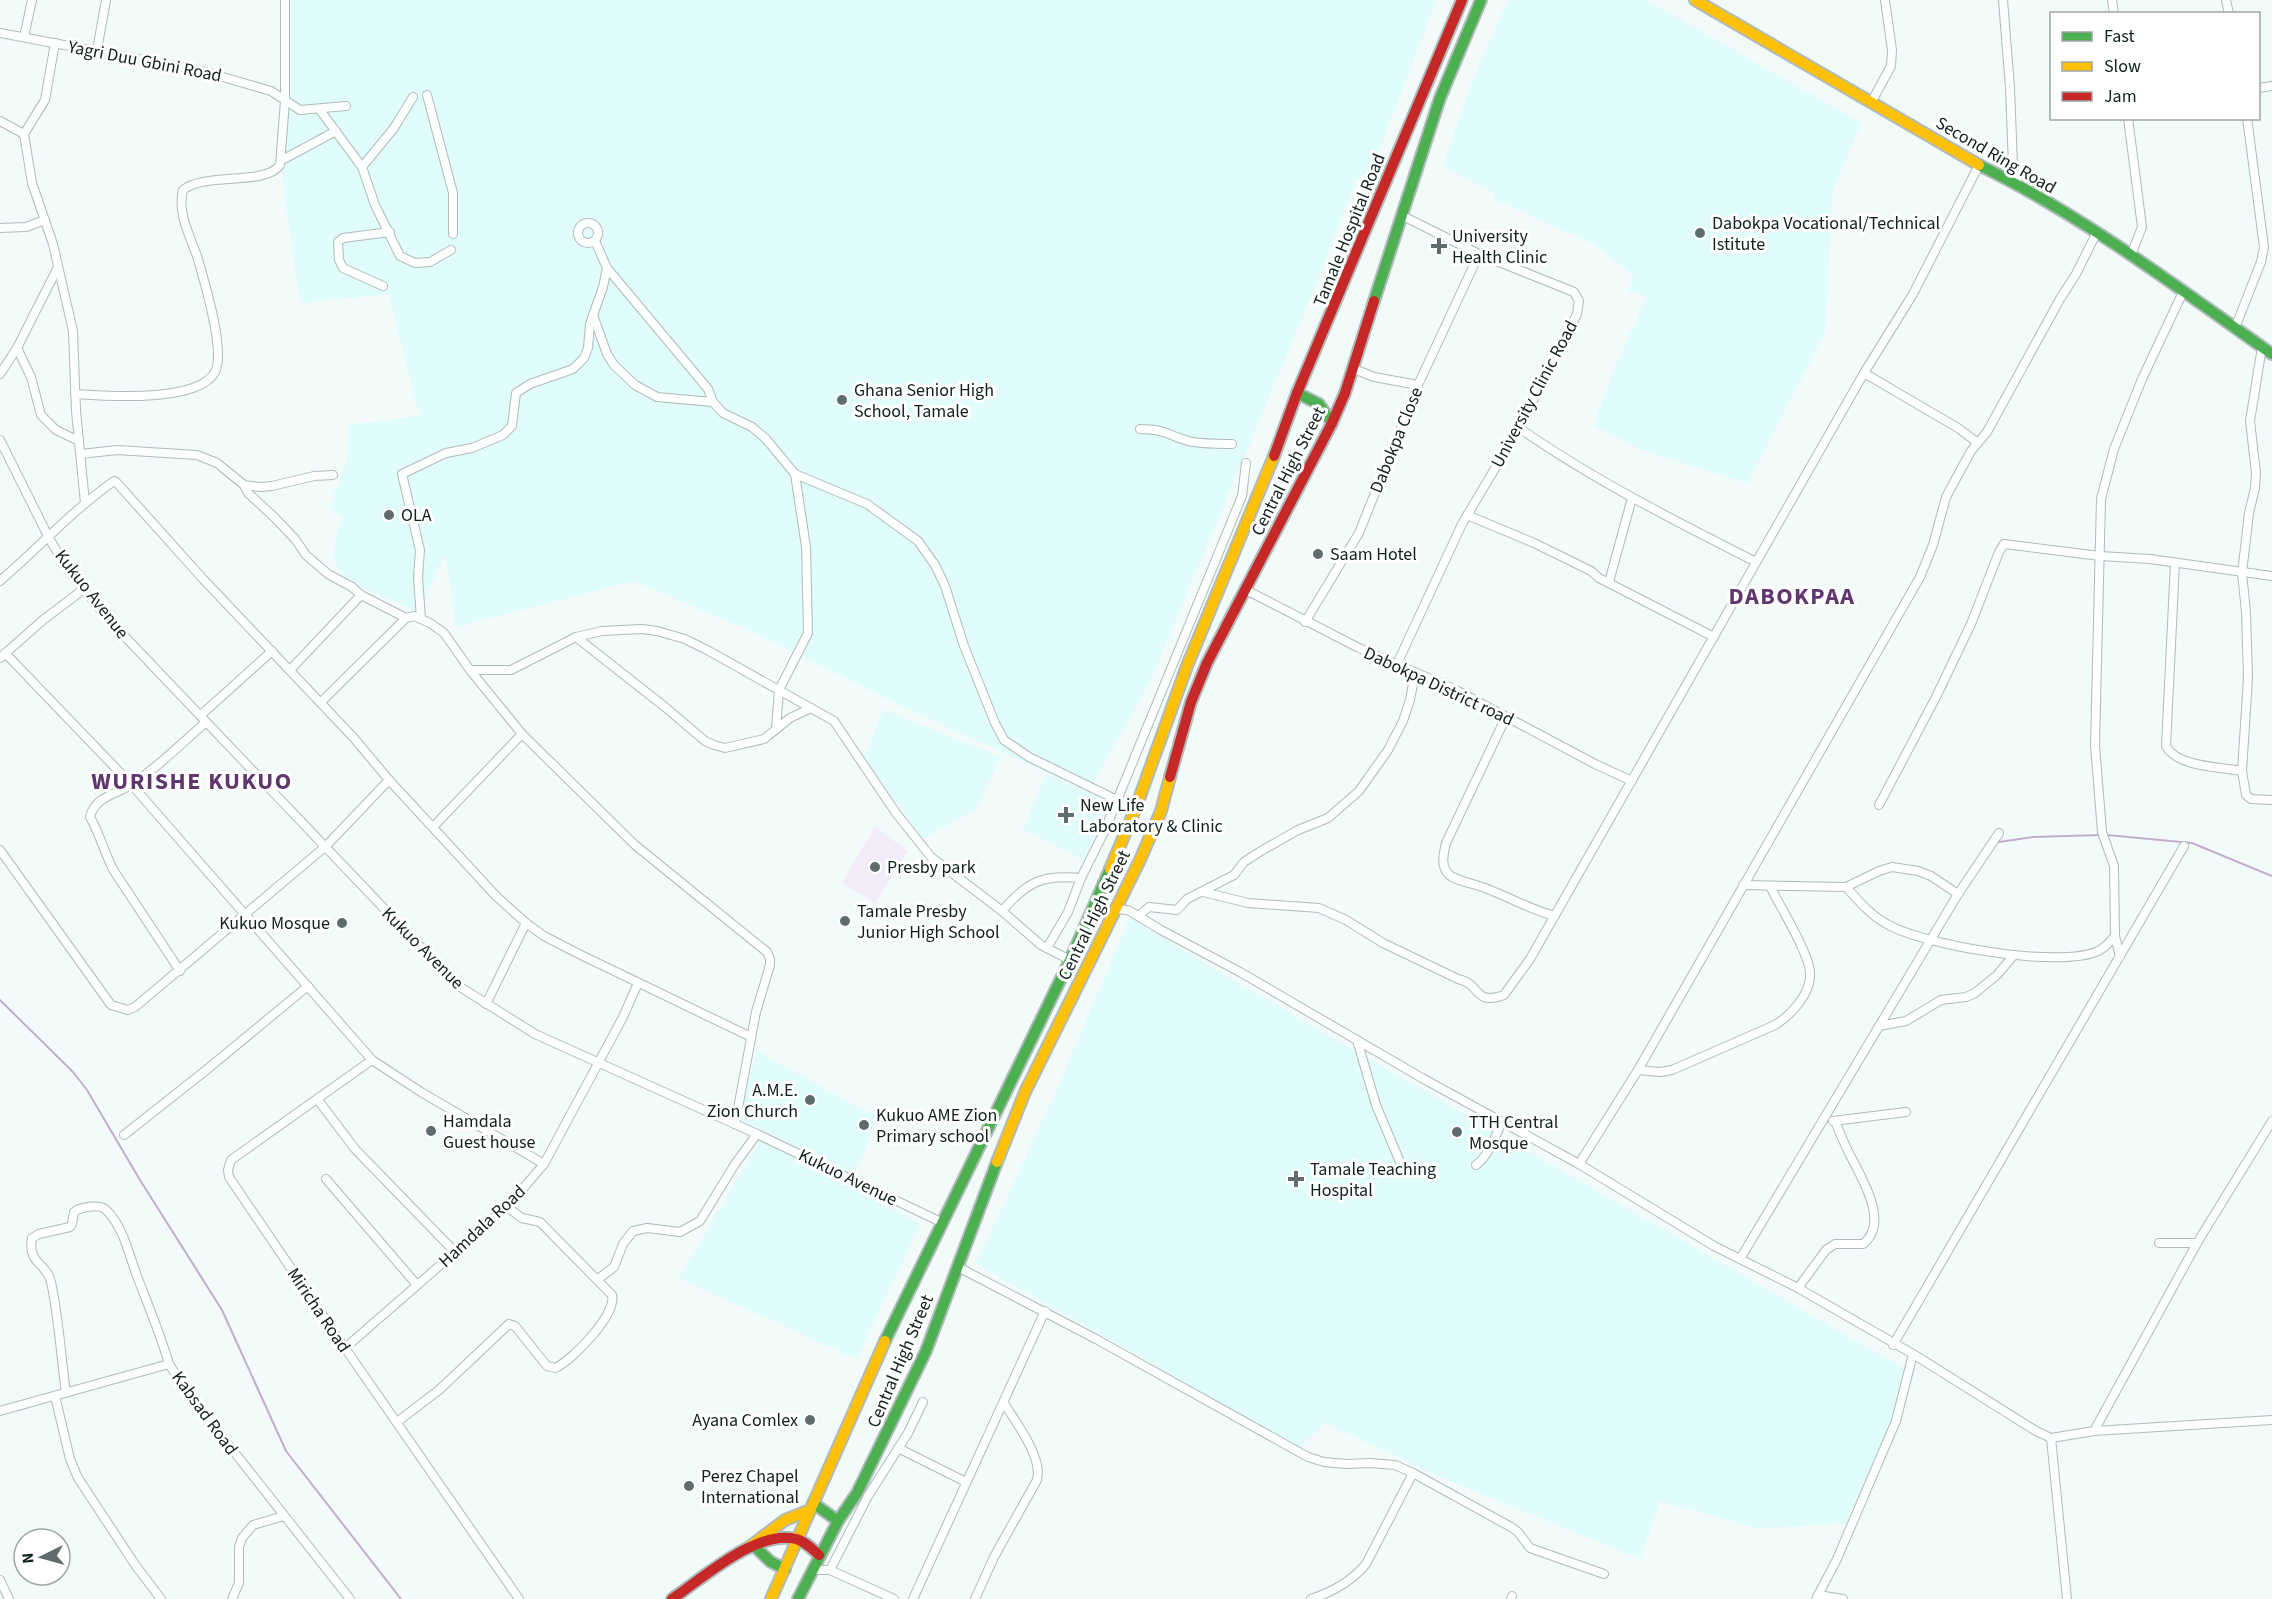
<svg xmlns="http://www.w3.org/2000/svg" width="2272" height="1599" font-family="'Source Sans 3',sans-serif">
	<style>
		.built { fill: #e0fcfb }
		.green { fill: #f2ecf9 }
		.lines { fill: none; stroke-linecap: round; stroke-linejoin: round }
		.stream { stroke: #c2aecc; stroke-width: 2 }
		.street-casing { stroke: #afbbba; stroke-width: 10 }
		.fast-casing { stroke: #afbbba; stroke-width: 14 }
		.slow-casing { stroke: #afbbba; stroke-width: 14 }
		.jam-casing { stroke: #afbbba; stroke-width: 14 }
		.street { stroke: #fdfefe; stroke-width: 8 }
		.fast { stroke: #4caf50; stroke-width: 10 }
		.slow { stroke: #ffc107; stroke-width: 10 }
		.jam { stroke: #c62828; stroke-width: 10 }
		.poi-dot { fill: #5e6d6c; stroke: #fff; stroke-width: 2 }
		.labels { text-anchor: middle; stroke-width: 6; stroke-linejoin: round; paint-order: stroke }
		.street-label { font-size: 18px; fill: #0f201f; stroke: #fff }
		.poi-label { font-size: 18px; fill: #0f201f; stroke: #fff; text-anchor: start }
		.district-label { font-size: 24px; font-weight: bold; letter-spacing: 1.5px; fill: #5f376e; stroke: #fff }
	</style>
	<rect width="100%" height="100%" fill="#f2fbfa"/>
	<g class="built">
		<path d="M 284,0 L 1437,0 L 1371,171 L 1356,181 L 1319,278 L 1149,684 L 1089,792 L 906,708 L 742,627 L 634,581 L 456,627 L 446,554 L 418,612 L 342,578 L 334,558 L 336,538 L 341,517 L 334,513 L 329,507 L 347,462 L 348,425 L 420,416 L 389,294 L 300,303 L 281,170 L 288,104 Z"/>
		<path d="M 1508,0 L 1647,0 L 1861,123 L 1833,191 L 1825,334 L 1747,483 L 1642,450 L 1594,425 L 1611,377 L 1647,296 L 1629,291 L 1634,275 L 1592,243 L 1494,199 L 1494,193 L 1443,166 L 1473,79 Z"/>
		<path d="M 884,710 L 1001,757 L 976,809 L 923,839 L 864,757 Z"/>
		<path d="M 1046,774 L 1109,802 L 1084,860 L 1023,829 Z"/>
		<path d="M 1130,917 L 1214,969 L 1915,1375 L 1845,1524 L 1757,1528 L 1660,1501 L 1640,1559 L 1439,1476 L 1325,1423 L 1294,1454 L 1164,1370 L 976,1264 L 1058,1087 Z"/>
		<path d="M 757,1051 L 861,1109 L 877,1115 L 866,1148 L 853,1175 L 739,1119 Z"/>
		<path d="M 761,1139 L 920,1224 L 857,1359 L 679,1278 Z"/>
	</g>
	<path class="green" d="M 875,827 L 908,851 L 875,904 L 842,882 Z"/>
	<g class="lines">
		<g class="stream">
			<path d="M 2107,835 L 2192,843 L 2272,876"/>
			<path d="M 1999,842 L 2033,837 L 2101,835"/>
			<path d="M 0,1000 L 73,1072 L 87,1090 L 140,1180 L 222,1310 L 286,1451 L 401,1599"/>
		</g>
		<defs>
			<g id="street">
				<path d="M 2003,0 L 2010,88 L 2013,165 L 2018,184"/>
				<path d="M 2112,0 L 2114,14"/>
				<path d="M 2226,0 L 2229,14"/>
				<path d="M 0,33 L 202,71 L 271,91 L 300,110 L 346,106"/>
				<path d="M 24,37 L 32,0"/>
				<path d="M 55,43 L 45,100 L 24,134 L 32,183 L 53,244 L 73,331 L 76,411 L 85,503"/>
				<path d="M 97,50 L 106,0"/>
				<path d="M 2258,88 L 2272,86"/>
				<path d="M 427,95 L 453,193 L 453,234"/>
				<path d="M 1872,101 L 1891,66 L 1892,50 L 1885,0"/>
				<path d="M 320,110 L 362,167 L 375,205 L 400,256 L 415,263 L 430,262 L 451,250"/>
				<path d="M 2128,118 L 2142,227 L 2131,255"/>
				<path d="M 0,121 L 24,134"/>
				<path d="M 282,160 L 336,131"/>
				<path d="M 362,167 L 394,128 L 413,97"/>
				<circle cx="588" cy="233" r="10"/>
				<path d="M 0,228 L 26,227 L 45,220"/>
				<path d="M 595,241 L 607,268 L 708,389 L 713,402 L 723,413 L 752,427 L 766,439 L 795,474 L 867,504 L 918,541 L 935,565 L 945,586 L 964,646 L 995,723 L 1004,740 L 1029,757 L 1117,800"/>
				<path d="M 383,286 L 343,268 L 339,260 L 338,242 L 343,238 L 390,232"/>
				<path d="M 593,315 L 607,354 L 614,365 L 635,385 L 657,397 L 713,402"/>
				<path d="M 2235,328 L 2261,262 L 2264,247 L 2247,118"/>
				<path d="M 2262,347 L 2250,421 L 2256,473 L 2255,488 L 2249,513 L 2242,573 L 2246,612 L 2248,678 L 2242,771 L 2246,795 L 2251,799 L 2272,800"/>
				<path d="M 17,348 L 31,377 L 41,415 L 56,430 L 79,441"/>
				<path d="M 1354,369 L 1374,377 L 1418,385"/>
				<path d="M 1864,373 L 1958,428 L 1978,443"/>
				<path d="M 0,374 L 17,348 L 58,267"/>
				<path d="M 75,394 C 106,396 198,403 215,372 C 226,351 204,280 197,256 C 190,236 177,213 183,190 C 205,172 265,186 280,165 L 285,101 L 285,0"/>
				<path d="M 1519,428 C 1594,480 1675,521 1756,562"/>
				<path d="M 1140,429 C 1163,429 1166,434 1185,440 C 1199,445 1217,443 1232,444"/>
				<path d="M 0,440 L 49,538 L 68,570 L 109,620 L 457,985 L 535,1034 L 757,1134 L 943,1223"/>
				<path d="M 81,454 L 117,450 L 197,455 L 217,463 L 244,485 L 261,487 L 272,486 L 314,476 L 333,475"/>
				<path d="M 244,485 L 248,493 L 274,517 L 295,539 L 306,555 L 328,574 L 352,587 L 361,595 L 406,618 L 414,616 L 430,623 L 444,633 L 470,670 L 522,734 L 635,845 L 767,952 L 770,959 L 770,965 L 756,1012 L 735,1124"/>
				<path d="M 1467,515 L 1534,543 L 1591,571 L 1599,578 L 1714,637"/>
				<path d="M 2175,563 L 2166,746 C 2177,767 2220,767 2242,771"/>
				<path d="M 0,581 C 38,548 73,510 114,481 L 117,483 L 203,579 L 353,737 L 389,780 L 496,896 L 526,923 L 486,1004"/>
				<path d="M 1609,582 L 1632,498"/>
				<path d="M 1246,590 L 1359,648 L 1456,690 L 1595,764 L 1632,781"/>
				<path d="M 421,619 L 418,577 L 420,550 L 402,474 L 446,453 L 472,448 L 503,435 L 512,426 L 516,393 L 530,384 L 573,369 L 584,358 L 588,348 L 590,324 L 603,287 L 607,268"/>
				<path d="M 1305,622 L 1359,533 L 1418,385 L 1479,254"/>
				<path d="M 576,637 L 665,707 L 705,741 L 714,745 L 725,748 L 764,739 L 790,718 L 811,708"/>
				<path d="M 5,653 L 131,784 L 372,1060 L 421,1092 L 544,1164"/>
				<path d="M 0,658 L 43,620 L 84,589"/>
				<path d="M 1396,666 L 1462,524 L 1519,428 L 1577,314 L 1579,301 L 1574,292 L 1479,254 L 1401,215"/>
				<path d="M 290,670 L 361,595"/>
				<path d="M 470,670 L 511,670 L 576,637 L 602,631 L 642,629 L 657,631 L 685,639 L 709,651 L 834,721 L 896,813 L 931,857 L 1002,911 L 1041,945 L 1070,960"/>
				<path d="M 321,702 L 406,618"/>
				<path d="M 201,715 L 272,651"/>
				<path d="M 1506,717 L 1446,843 C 1444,852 1441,863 1446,871 C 1451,880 1467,882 1476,885 C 1503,893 1527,909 1555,916"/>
				<path d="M 776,729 L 779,690 L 808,633 L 806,547 L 795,474"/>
				<path d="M 1879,805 L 1936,697 L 1971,624 L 1999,552 L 2004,544 L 2100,556 L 2150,559 L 2272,576"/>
				<path d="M 433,827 L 522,734"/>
				<path d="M 0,850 L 111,1005 L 128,1010 L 135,1007 L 326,846 L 389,780"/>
				<path d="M 1743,885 L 1846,887 L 1879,871 L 1892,867 L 1918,871 L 1931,876 L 1958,894"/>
				<path d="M 1846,887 C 1858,900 1871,916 1887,924 C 1922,945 2061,969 2098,951 C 2105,948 2110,942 2115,936"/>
				<path d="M 1203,892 L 1248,903 L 1319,908 L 1346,920 L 1383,943 L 1458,979 C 1482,984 1473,1006 1504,995 L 1530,959 L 1864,373 L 1913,294 L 1979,165"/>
				<path d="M 1115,909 L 1128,910 L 1161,930 L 1240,972 L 1422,1078 L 1579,1164 L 1714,1246 L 1798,1288 L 1913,1354 L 2036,1431 L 2051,1438 L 2094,1431 L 2272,1420"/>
				<path d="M 1002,911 C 1027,882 1042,874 1081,878"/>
				<path d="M 1138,916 L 1149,907 L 1177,910 L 1187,899 L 1234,875 L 1244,862 L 1261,851 L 1298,830 L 1328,818 L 1359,791 L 1388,750 L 1403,721 L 1410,700 L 1415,673"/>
				<path d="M 526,923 L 544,936 L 579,954 L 751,1037"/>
				<path d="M 1047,948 L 1068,912 L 1081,878 L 1104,832 L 1242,496 L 1246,463"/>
				<path d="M 2120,957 L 2115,936 L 2114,866 L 2102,832 L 2095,745 L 2101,499 L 2114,449 L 2142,379 L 2183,292"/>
				<path d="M 180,971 L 114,871 C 104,853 100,834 90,817 C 94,798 115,794 129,786 C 154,771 183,742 206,722"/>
				<path d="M 1879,1026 L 1906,1021 L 1941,1000 L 1966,997 L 1975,993 L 1997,975 L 2014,955"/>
				<path d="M 1357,1040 L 1376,1105 L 1400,1162"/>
				<path d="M 372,1060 L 231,1160 L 228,1170 L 229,1177 L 345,1348 L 519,1599"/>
				<path d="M 1638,1070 L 1660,1072 L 1672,1070 L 1775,1025 C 1791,1015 1812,993 1810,972 C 1809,953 1779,905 1770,886"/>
				<path d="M 318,1100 L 355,1149 L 455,1252"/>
				<path d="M 1833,1121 L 1906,1112"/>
				<path d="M 124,1135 L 205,1071 L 308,986"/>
				<path d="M 1579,1164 L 1638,1070 L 1920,577 L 1933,545 L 1946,497 L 1971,451 L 1987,432 L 2060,299 L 2076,274 L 2096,234"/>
				<path d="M 1476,1165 C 1490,1154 1494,1138 1502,1122"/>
				<path d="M 326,1179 L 417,1285"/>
				<path d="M 2159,1243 L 2197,1243"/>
				<path d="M 1740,1259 L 1958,894 L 1999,833"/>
				<path d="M 958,1267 L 1096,1339 L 1308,1457 L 1324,1462 L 1347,1464 L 1370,1463 L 1395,1465 L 1413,1473 L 1511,1527 L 1518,1532 L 1530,1548 L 1604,1574"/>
				<path d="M 598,1279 L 614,1267 L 623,1244 L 633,1231 L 647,1228 L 680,1232 L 700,1221 L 735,1164 L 757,1134"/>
				<path d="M 1798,1288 L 1826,1250 L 1835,1244 L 1863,1244 C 1891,1222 1860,1176 1848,1151 C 1843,1141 1839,1131 1835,1121"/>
				<path d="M 1893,1345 L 2184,846"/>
				<path d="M 345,1348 L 507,1207 L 544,1164 L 623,1017 L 638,983"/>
				<path d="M 66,1393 C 61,1357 59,1319 51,1282 C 47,1263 27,1264 32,1238 L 39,1234 L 70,1227 L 72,1224 L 74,1212 C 80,1207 99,1204 105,1209 C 123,1225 129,1255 137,1276 C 148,1305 160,1333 169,1364"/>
				<path d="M 55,1396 L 70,1459 L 78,1478 L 136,1566 L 161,1599"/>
				<path d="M 0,1411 L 169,1364 L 187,1392 L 350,1599"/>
				<path d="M 397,1422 L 439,1390 L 509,1324 L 515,1326 L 547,1366 L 555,1368 C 573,1360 617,1314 612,1295 L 540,1222 L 522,1218 L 507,1207"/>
				<path d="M 2094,1431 L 2197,1243 L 2272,1121"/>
				<path d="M 2051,1438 L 2067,1599"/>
				<path d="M 898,1448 L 966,1482"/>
				<path d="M 814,1570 L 830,1570 L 894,1599"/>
				<path d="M 830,1570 L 868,1496 L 908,1433 L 923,1402"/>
				<path d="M 0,1580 L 9,1599"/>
				<path d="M 1818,1595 L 1843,1599"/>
				<path d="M 232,1599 L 239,1583 L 239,1547 L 242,1538 L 253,1525 L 284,1516"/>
				<path d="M 913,1599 L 1045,1311"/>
				<path d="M 975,1599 L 994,1557 L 1037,1480 C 1043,1457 1016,1423 1004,1403"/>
				<path d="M 1311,1599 C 1332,1592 1352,1581 1366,1564 L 1413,1473"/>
				<path d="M 1511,1599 L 1512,1596"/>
				<path d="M 1816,1599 L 1837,1559 L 1896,1421 L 1913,1354"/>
			</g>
			<g id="fast">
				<path d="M 1979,165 C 2083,216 2177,287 2272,354"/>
				<path d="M 1374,301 L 1440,98 L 1481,0"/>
				<path d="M 1297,393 L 1319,404 L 1332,423"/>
				<path d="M 885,1341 L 1070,960 L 1110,869"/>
				<path d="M 813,1503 L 838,1521"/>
				<path d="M 754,1546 L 771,1562 L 785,1569"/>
				<path d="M 798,1599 L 838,1521 L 857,1493 L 926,1351 L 997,1162"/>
			</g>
			<g id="slow">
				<path d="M 1695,0 L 1979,165"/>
				<path d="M 1110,869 L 1135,810 L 1187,666 L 1274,456"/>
				<path d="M 997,1162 L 1025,1092 L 1140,860 L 1161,811 L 1170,777"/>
				<path d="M 748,1548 L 785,1520 L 810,1510"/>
				<path d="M 771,1599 L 885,1341"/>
			</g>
			<g id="jam">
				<path d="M 1274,456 L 1297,393 L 1462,0"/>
				<path d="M 1170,777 L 1191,702 L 1207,663 L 1332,423 L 1345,393 L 1374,301"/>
				<path d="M 672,1599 C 703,1578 757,1529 796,1539 C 805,1541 812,1549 819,1555"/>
			</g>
		</defs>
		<use href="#street" class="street-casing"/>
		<use href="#fast" class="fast-casing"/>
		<use href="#slow" class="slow-casing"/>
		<use href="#jam" class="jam-casing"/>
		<use href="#street" class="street"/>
		<use href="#fast" class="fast"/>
		<use href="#slow" class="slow"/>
		<use href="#jam" class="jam"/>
	</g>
	<g class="poi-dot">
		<circle cx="1700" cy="233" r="6"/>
		<path d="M1436 237h6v6h6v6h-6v6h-6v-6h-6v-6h6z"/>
		<circle cx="842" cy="400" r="6"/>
		<circle cx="389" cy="515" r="6"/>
		<circle cx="1318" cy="554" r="6"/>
		<path d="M1063 806h6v6h6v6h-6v6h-6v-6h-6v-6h6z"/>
		<circle cx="875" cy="867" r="6"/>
		<circle cx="845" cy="921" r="6"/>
		<circle cx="342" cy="923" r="6"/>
		<circle cx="810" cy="1100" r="6"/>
		<circle cx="864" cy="1125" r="6"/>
		<circle cx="431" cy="1131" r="6"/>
		<circle cx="1457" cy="1132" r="6"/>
		<path d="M1293 1170h6v6h6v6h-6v6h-6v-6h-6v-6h6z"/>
		<circle cx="810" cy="1420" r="6"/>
		<circle cx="689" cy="1486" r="6"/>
	</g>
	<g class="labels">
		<g class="street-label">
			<text transform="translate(145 61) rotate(11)" y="6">Yagri Duu Gbini Road</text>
			<text transform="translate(1996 155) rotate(30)" y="6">Second Ring Road</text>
			<text transform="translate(1349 230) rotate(-68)" y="6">Tamale Hospital Road</text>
			<text transform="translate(1534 394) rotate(-62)" y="6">University Clinic Road</text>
			<text transform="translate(1396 440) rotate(-68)" y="6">Dabokpa Close</text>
			<text transform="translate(1288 471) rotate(-63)" y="6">Central High Street</text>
			<text transform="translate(92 594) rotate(52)" y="6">Kukuo Avenue</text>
			<text transform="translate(1439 686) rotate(25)" y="6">Dabokpa District road</text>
			<text transform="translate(1094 915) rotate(-64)" y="6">Central High Street</text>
			<text transform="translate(423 948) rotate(45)" y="6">Kukuo Avenue</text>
			<text transform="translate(848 1177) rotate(26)" y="6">Kukuo Avenue</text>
			<text transform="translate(482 1226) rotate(-43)" y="6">Hamdala Road</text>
			<text transform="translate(319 1310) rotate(56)" y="6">Miricha Road</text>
			<text transform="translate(900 1361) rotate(-67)" y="6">Central High Street</text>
			<text transform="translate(205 1413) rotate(54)" y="6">Kabsad Road</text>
		</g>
		<g class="poi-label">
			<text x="1712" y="229">Dabokpa Vocational/Technical<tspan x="1712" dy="21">Istitute</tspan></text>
			<text x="1452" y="242">University<tspan x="1452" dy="21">Health Clinic</tspan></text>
			<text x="854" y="396">Ghana Senior High<tspan x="854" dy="21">School, Tamale</tspan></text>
			<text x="401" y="521">OLA</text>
			<text x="1330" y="560">Saam Hotel</text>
			<text x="1080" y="811">New Life<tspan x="1080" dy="21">Laboratory &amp; Clinic</tspan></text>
			<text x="887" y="873">Presby park</text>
			<text x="857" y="917">Tamale Presby<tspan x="857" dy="21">Junior High School</tspan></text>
			<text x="330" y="929" text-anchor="end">Kukuo Mosque</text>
			<text x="798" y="1096" text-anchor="end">A.M.E.<tspan x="798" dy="21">Zion Church</tspan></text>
			<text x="876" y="1121">Kukuo AME Zion<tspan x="876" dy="21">Primary school</tspan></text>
			<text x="443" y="1127">Hamdala<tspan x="443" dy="21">Guest house</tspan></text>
			<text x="1469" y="1128">TTH Central<tspan x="1469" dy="21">Mosque</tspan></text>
			<text x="1310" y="1175">Tamale Teaching<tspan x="1310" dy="21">Hospital</tspan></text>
			<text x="798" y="1426" text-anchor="end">Ayana Comlex</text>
			<text x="701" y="1482">Perez Chapel<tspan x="701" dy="21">International</tspan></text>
		</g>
		<g class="district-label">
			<text x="1792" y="604">DABOKPAA</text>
			<text x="192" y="789">WURISHE KUKUO</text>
		</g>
	</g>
	<rect x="2050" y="12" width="210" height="108" fill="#ffffff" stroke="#9fa6a5" stroke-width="1.5"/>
	<rect x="2062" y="32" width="30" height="9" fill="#4caf50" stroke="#9fa6a5" stroke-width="1.5"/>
	<text x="2104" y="42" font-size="18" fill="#0f201f">Fast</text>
	<rect x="2062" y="62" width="30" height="9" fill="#ffc107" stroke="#9fa6a5" stroke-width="1.5"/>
	<text x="2104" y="72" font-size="18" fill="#0f201f">Slow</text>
	<rect x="2062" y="92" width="30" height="9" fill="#c62828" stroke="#9fa6a5" stroke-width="1.5"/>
	<text x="2104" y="102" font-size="18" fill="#0f201f">Jam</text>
	<g transform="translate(42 1557) rotate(265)"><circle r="28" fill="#ffffff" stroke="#9fa6a5" stroke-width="1.5"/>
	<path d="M0-4.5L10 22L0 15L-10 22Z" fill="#5e6d6c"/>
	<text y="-9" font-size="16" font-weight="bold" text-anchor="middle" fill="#0f201f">N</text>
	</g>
</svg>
